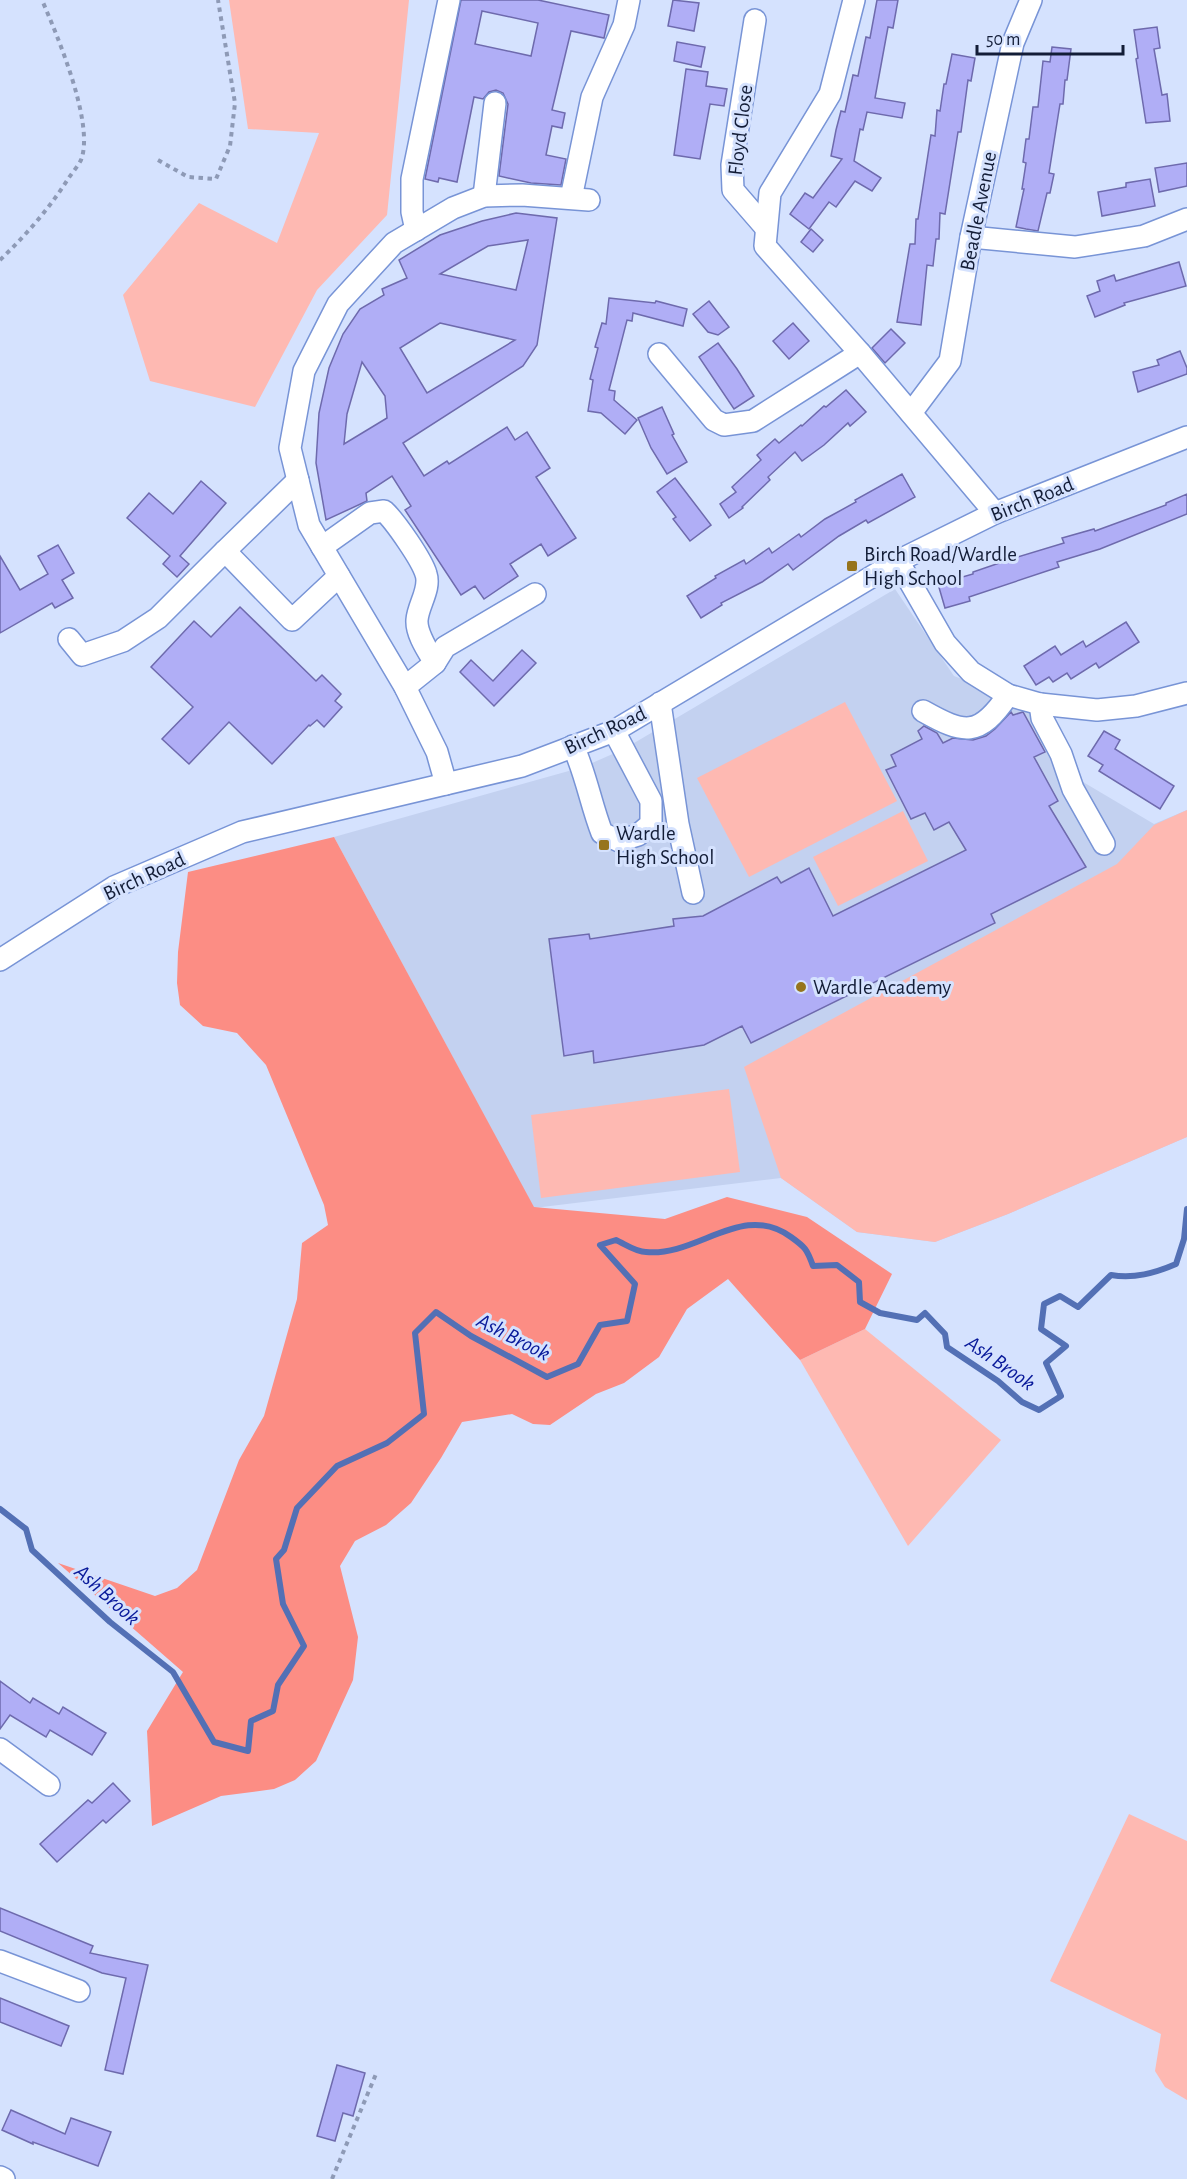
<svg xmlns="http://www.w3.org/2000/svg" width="1187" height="2179" font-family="'Alegreya Sans',sans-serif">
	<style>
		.built { fill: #c3d1f0 }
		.green { fill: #feb9b2 }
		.forest { fill: #fc8d84 }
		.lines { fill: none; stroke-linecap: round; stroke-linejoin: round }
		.stream { stroke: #5370b5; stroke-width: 6 }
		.building { fill: #b0aef6; stroke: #6e6aad; stroke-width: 1.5; fill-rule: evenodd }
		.minor-casing { stroke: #7894d6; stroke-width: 24 }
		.path { stroke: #8e9ab6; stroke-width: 4; stroke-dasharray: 4.5 4.5; stroke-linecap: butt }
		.minor { stroke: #fff; stroke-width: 21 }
		.poi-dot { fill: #96741c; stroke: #d5e2fe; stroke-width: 2 }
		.labels { text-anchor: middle; stroke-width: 6; stroke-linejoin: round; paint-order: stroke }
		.street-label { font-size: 21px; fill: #131d37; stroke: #d5e2fe }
		.poi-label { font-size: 21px; fill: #131d37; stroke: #d5e2fe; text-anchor: start }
		.water-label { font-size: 22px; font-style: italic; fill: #08199a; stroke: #d5e2fe }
	</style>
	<rect width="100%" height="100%" fill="#d5e2fe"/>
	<path class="built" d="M 895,589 L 954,676 L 1031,705 L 1078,779 L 1154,824 L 1187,810 L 1187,1137 L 1008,1214 L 935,1242 L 857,1232 L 781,1178 L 534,1208 L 334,837 L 583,767 L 624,749 Z"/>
	<g class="green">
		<path d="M 229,0 L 409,0 L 387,215 L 317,290 L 255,407 L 150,381 L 123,295 L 199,203 L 277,243 L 319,133 L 248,129 Z"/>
		<path d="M 845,702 L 897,801 L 749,877 L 697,778 Z"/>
		<path d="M 1187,810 L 1187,1137 L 1008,1214 L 935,1242 L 857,1232 L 781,1178 L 744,1067 L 1117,864 L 1154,825 Z"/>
		<path d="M 903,811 L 928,861 L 838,906 L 813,857 Z"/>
		<path d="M 729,1089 L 740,1172 L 541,1198 L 531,1115 Z"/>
		<path d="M 865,1329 L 1001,1440 L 908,1546 L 800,1360 Z"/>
		<path d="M 1129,1814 L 1187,1841 L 1187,2100 L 1165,2087 L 1155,2071 L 1161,2034 L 1050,1981 Z"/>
	</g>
	<path class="forest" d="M 334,837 L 534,1207 L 665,1219 L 727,1197 L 807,1217 L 892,1274 L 865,1329 L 800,1360 L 728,1279 L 687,1309 L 659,1357 L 624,1383 L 596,1394 L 550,1425 L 533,1424 L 512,1414 L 462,1422 L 441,1458 L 411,1503 L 386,1525 L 355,1541 L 340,1566 L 358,1637 L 353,1680 L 316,1761 L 295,1780 L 274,1789 L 221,1796 L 152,1826 L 147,1731 L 183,1672 L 58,1563 L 155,1596 L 177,1588 L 197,1570 L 239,1460 L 264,1416 L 297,1299 L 302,1243 L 328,1225 L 324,1205 L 266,1065 L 237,1033 L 203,1026 L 180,1005 L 177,983 L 178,952 L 188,872 Z"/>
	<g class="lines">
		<path class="stream" d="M 0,1509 L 26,1529 L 32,1550 L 110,1622 L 173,1672 L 214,1742 L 248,1751 L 251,1721 L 273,1711 L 278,1685 L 304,1646 L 283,1604 L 276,1559 L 284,1550 L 297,1508 L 337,1466 L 387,1443 L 424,1414 L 415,1333 L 436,1312 L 471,1336 L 547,1377 L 578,1364 L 600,1325 L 627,1321 L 635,1284 L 600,1245 L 616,1240 C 625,1244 636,1252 646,1252 C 698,1257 742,1201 791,1237 C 805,1247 807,1249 813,1266 L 837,1265 L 859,1282 L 860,1302 L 880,1313 L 917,1320 L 925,1313 L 945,1334 L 947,1347 L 998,1381 L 1022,1402 L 1039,1410 L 1061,1396 L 1046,1363 L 1066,1346 L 1041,1329 L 1044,1304 L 1060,1296 L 1078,1307 L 1111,1275 C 1134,1279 1155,1273 1176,1264 L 1184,1239 L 1187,1209"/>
	</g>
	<g class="building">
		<path d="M 461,0 L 538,0 L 609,15 L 604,38 L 571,31 L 552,110 L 565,113 L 562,128 L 552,126 L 546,155 L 566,159 L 561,185 L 531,183 L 499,176 L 508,104 L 503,93 L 496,90 L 489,92 L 483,99 L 474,97 L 457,182 L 439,178 L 438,182 L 425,179 ZM 482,11 L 538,23 L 531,56 L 475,44 Z"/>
		<path d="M 673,0 L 699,3 L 694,31 L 668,26 Z"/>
		<path d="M 877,0 L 898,0 L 893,28 L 888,27 L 875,98 L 905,103 L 902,118 L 867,112 L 863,130 L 860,129 L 854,161 L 881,178 L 872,191 L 855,181 L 836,207 L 829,202 L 809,229 L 790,214 L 805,193 L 813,198 L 842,159 L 831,156 L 836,130 L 841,111 L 845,112 L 853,75 L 858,76 L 866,37 L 870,38 Z"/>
		<path d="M 1157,27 L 1160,48 L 1154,49 L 1162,95 L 1167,94 L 1170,121 L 1146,123 L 1136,59 L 1138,58 L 1134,30 Z"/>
		<path d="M 677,42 L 705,47 L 701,67 L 674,61 Z"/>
		<path d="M 1052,47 L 1071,49 L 1067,80 L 1065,80 L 1063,104 L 1060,104 L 1049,173 L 1054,174 L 1050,193 L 1047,193 L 1038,231 L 1026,229 L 1016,227 L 1024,189 L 1022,189 L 1026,163 L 1023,162 L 1026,139 L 1029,139 L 1033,107 L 1038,107 L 1043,61 L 1050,62 Z"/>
		<path d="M 952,54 L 975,58 L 971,81 L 968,80 L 961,132 L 958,132 L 945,214 L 940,213 L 939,239 L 936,239 L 933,266 L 927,265 L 921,325 L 897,322 L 910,244 L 915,244 L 916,219 L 918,219 L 931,135 L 935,136 L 937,110 L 940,111 L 944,84 L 946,84 Z"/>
		<path d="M 686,69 L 708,72 L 706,86 L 727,89 L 724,106 L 710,104 L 700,159 L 674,155 Z"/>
		<path d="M 1187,163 L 1187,186 L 1159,192 L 1155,168 Z"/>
		<path d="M 1150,179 L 1155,206 L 1102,216 L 1098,192 L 1126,187 L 1126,183 Z"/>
		<path d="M 516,213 L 557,218 L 537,345 L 523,366 L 403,443 L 424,476 L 447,461 L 449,464 L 507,427 L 515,440 L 527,432 L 550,468 L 536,477 L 576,538 L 548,556 L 541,544 L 510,564 L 518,576 L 484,599 L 475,586 L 461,595 L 405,510 L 411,506 L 392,476 L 366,493 L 367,501 L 326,520 L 316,463 L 319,413 L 329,368 L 343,334 L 360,309 L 384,295 L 382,289 L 407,278 L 399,260 L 440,235 L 482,221 ZM 528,240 L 516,290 L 440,274 L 488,246 ZM 440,323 L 515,340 L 427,393 L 400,348 ZM 362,362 L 385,396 L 387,418 L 344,444 L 347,414 Z"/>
		<path d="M 811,229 L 823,240 L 813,252 L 801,242 Z"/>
		<path d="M 1179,262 L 1186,286 L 1124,303 L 1125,305 L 1095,317 L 1087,296 L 1100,291 L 1097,281 L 1114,275 L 1116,281 Z"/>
		<path d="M 609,298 L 655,303 L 656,301 L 687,309 L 683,326 L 633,313 L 632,321 L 627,320 L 609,390 L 615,391 L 614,400 L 637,420 L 625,434 L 601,413 L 588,411 L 593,380 L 590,379 L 598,348 L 595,347 L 602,323 L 606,324 Z"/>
		<path d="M 709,301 L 729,327 L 718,335 L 708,332 L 693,314 Z"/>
		<path d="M 793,323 L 809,341 L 789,359 L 773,341 Z"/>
		<path d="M 891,329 L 905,343 L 885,363 L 872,348 Z"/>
		<path d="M 718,343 L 737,369 L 754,396 L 734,409 L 699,357 Z"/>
		<path d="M 1180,351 L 1187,368 L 1187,374 L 1138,392 L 1133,372 L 1159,365 L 1157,360 Z"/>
		<path d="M 846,390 L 866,412 L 850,426 L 848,423 L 824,445 L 802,461 L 795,452 L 768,477 L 770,480 L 742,507 L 743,508 L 729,518 L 720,504 L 736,492 L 732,487 L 761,460 L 757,455 L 775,439 L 779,443 L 801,425 L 802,426 L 824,406 L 826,407 Z"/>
		<path d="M 662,407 L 674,434 L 672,435 L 687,462 L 667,474 L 651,448 L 638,418 Z"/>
		<path d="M 902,474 L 915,497 L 868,523 L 866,520 L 839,536 L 793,570 L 788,564 L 762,582 L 721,603 L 722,605 L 701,618 L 687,596 L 716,578 L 715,576 L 744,560 L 746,564 L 769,548 L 772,553 L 799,534 L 801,537 L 825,519 L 856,502 L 855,500 Z"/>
		<path d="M 675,478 L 711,525 L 690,541 L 673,519 L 676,517 L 657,492 Z"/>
		<path d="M 201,481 L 226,503 L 180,556 L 189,564 L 177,577 L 163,564 L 170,556 L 127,518 L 149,493 L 173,514 Z"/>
		<path d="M 1187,494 L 1187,514 L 1100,549 L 1057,562 L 1059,567 L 969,597 L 970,601 L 945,608 L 938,584 L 973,574 L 973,572 L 1011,559 L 1064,543 L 1062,538 L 1094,529 L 1095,531 L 1166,505 L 1166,503 Z"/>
		<path d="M 58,545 L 74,573 L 62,580 L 73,598 L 55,608 L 52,603 L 0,633 L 0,556 L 20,590 L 48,574 L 38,556 Z"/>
		<path d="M 240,607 L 316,681 L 322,675 L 341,694 L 335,701 L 342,707 L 324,727 L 317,720 L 310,726 L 309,725 L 272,764 L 229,722 L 189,764 L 162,739 L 193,707 L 151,667 L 194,621 L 211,637 Z"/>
		<path d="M 1126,622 L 1139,642 L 1099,668 L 1096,663 L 1071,679 L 1067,673 L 1053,682 L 1049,677 L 1036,685 L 1024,666 L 1055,646 L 1061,655 L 1083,641 L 1086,647 Z"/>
		<path d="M 522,650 L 536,663 L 494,706 L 460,672 L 471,660 L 493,681 Z"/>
		<path d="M 1011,712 L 1013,715 L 1023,712 L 1045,752 L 1034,757 L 1058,801 L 1049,806 L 1086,867 L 991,914 L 995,923 L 751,1043 L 742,1026 L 704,1045 L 594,1063 L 593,1051 L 564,1056 L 549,939 L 589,934 L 590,939 L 674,926 L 673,919 L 703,916 L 777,877 L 781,883 L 809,868 L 833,916 L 966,850 L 949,822 L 934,830 L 925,813 L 911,819 L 886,770 L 896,766 L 891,755 L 922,739 L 918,731 L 924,726 L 937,733 L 943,743 L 953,738 L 973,740 L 986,736 L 995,729 Z"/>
		<path d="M 1104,731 L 1120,740 L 1115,749 L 1174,786 L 1160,809 L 1099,771 L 1103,765 L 1088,756 Z"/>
		<path d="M 0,1681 L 30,1703 L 33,1698 L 59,1714 L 63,1707 L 106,1733 L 92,1755 L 50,1730 L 46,1737 L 10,1715 L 0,1729 Z"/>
		<path d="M 113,1783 L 130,1801 L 106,1823 L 103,1820 L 57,1862 L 40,1844 L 88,1800 L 92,1803 Z"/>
		<path d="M 0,1908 L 93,1946 L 90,1953 L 148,1965 L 123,2074 L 105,2070 L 126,1978 L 102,1973 L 0,1931 Z"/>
		<path d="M 0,1998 L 69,2026 L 61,2046 L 0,2022 Z"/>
		<path d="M 337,2065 L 365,2073 L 353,2116 L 343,2113 L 335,2141 L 317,2136 Z"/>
		<path d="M 11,2110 L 65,2134 L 71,2118 L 111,2132 L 98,2166 L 33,2142 L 33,2144 L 2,2130 Z"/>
	</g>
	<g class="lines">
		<defs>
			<g id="minor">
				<path d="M 854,0 L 830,94 L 770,193 L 765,246 L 860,353 L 995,513"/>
				<path d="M 755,20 L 732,165 L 733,190 L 766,228"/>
				<path d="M 484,196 L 495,103"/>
				<path d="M 571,198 L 592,97 L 624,25 L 629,0"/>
				<path d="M 416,230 L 412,212 L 412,179 L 449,0"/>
				<path d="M 971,237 L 1075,247 L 1144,236 L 1187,219"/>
				<path d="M 659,354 L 714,420 L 724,425 L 753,421 L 860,353"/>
				<path d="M 911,413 L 950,361 L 971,237 L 1013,43 L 1031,0"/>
				<path d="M 298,480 L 225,551 L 292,620 L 339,576"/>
				<path d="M 322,547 L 370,513 L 384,511 C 395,521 422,560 426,574 C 431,589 418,605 417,620 C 416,634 428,651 435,663"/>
				<path d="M 898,561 L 945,643 L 971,672 L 1008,695 L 1040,704 L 1097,710 L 1136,706 L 1187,693"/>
				<path d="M 69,639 L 82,655 L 123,641 L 158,618 L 225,551"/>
				<path d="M 405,687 L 435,663 L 445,647 L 535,594"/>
				<path d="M 660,703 L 678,824 L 693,893"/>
				<path d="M 1040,704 L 1042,718 L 1061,754 L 1073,789 L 1104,844"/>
				<path d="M 923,711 C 964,734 979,738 1008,695"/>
				<path d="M 573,746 C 586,774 591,805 602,833 L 619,841 L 638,835 L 651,824 L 651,801 L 614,731"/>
				<path d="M 446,784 L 437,752 L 405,687 L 309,525 L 290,448 L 304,371 L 338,304 L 394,243 L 453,208 L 484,196 L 522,195 L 589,200"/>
				<path d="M 0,960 L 114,887 L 242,832 L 522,766 L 614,731 L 898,561 L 995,513 L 1187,437"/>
				<path d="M 0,1749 L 49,1785"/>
				<path d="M 0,1961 L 79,1991"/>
				<path d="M 0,2177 L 4,2179"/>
			</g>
		</defs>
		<use href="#minor" class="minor-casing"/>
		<g class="path">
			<path d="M 158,160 L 188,177 L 216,179 L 230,146 L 235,103 L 218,0"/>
			<path d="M 0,260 C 26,235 49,209 68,179 C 72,173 78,166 81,160 C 95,124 57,35 42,0"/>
			<path d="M 332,2179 L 376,2074"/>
		</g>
		<use href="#minor" class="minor"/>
	</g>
	<g class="poi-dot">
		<rect x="846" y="560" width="12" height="12" rx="3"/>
		<rect x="598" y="839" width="12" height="12" rx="3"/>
		<circle cx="801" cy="987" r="6"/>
	</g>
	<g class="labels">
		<g class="street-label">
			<text transform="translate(740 130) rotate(-83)" y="7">Floyd Close</text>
			<text transform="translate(978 211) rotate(-79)" y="7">Beadle Avenue</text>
			<text transform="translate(1032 499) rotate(-22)" y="7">Birch Road</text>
			<text transform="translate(605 730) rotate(-25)" y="7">Birch Road</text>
			<text transform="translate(144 876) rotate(-25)" y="7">Birch Road</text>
		</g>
		<g class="poi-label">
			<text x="864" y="561">Birch Road/Wardle<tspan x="864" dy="24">High School</tspan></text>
			<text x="616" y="840">Wardle<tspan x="616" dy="24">High School</tspan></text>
			<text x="813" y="994">Wardle Academy</text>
		</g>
		<g class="water-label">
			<text transform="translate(514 1336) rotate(27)" y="8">Ash Brook</text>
			<text transform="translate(1001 1362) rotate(35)" y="8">Ash Brook</text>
			<text transform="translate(108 1594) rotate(42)" y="8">Ash Brook</text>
		</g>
	</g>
	<path d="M977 45v9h146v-9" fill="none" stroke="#131d37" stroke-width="3"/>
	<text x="986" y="45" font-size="18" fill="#131d37" stroke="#d5e2fe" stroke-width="4.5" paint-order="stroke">50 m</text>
</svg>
